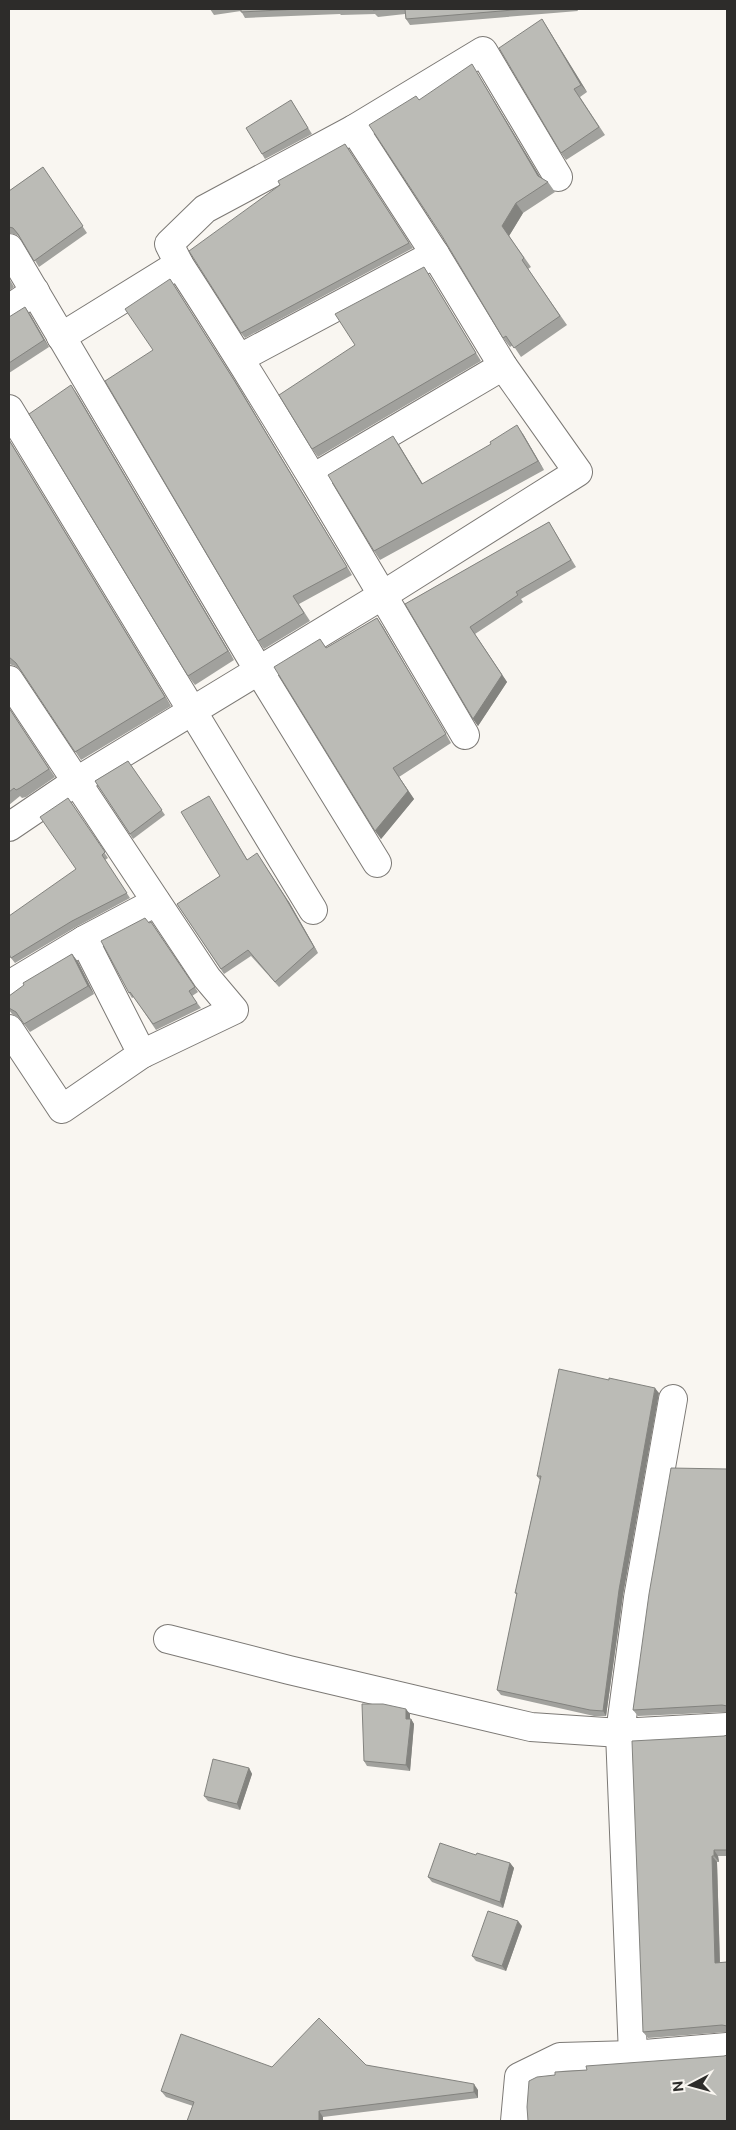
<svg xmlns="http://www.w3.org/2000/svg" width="736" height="2130" font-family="'Public Sans',sans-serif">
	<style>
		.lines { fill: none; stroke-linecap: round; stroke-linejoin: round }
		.minor-casing { stroke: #7c7975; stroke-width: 30 }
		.minor { stroke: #fff; stroke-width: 28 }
		.wall { fill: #a1a19d }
		.shaded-wall { fill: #83837f }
		.building { fill: #bbbbb6; stroke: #83837f }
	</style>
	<rect width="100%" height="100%" fill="#f9f6f1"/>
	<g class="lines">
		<defs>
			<g id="minor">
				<path d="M 9,248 L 259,671 L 377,863"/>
				<path d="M 179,264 C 279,418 372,577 465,735"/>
				<path d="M 9,309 L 35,291"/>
				<path d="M 61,337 L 179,264 L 169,244 L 205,209 L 354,129 L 483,51 L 558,177"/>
				<path d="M 240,358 L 435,254"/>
				<path d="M 9,409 L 313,910"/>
				<path d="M 313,478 L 503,366"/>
				<path d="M 9,680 L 207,978 L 234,1010 L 142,1054 L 62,1109 L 9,1029"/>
				<path d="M 9,827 L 77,781 L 383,595 L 578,472 L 503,366 L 435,254 L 354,129"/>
				<path d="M 84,940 L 142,1054"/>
				<path d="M 9,985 L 84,940 L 156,902"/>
				<path d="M 168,1639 L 289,1670 L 531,1727 L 620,1733 L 727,1727"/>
				<path d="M 633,2055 L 620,1733 L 638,1598 L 673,1399"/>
				<path d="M 515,2121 L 519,2077 L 560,2057 L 633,2055 L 727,2047"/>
			</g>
		</defs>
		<use href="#minor" class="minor-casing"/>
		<use href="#minor" class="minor"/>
	</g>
	<g class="wall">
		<path d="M 210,9 L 577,9 L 578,11 L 410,25 L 406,19 L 405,14 L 378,17 L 375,14 L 341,15 L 340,14 L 245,18 L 241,11 L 214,15 Z"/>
		<path d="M 542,19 L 587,92 L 580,97 L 605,135 L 566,160 L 561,153 Z"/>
		<path d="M 478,74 L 540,177 L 548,182 L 555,192 L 523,213 L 509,236 L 531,267 L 528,269 L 567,325 L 521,357 L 513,345 L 510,347 L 503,338 L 419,100 Z"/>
		<path d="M 291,100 L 312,134 L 265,159 L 262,154 Z"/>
		<path d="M 345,144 L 413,248 L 245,338 L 241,333 Z"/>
		<path d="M 43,167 L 87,233 L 39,267 L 21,238 L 17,235 L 9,233 L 9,191 Z"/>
		<path d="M 429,275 L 481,361 L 318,457 L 312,449 L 355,345 Z"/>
		<path d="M 9,278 L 14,287 L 9,291 Z"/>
		<path d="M 170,279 L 240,389 L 352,575 L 299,604 L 310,621 L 264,649 L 258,641 L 153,350 Z"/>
		<path d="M 30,314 L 49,347 L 9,373 L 9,317 Z"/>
		<path d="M 77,394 L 234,660 L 195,685 L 188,676 Z"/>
		<path d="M 523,434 L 544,470 L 380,560 L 374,551 L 399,445 L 423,484 Z"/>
		<path d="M 9,439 L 171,706 L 81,760 L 21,671 L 15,666 L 9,664 Z"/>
		<path d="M 549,522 L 576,567 L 521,599 L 523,602 L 475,634 L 507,682 L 478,726 L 473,719 L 405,604 Z"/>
		<path d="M 377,618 L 383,627 L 451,743 L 399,777 L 414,799 L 381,839 L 320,639 L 326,648 Z"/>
		<path d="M 9,708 L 55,777 L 26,797 L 22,798 L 20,796 L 9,805 Z"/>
		<path d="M 128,761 L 165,815 L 133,839 L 95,781 Z"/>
		<path d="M 68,798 L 108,858 L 105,860 L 130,898 L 76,927 L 15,963 L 11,958 L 76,869 Z"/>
		<path d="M 212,801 L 247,859 L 289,902 L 318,953 L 279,987 L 251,956 L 224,974 L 177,904 L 220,876 Z"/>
		<path d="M 151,922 L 198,992 L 192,996 L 201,1008 L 156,1030 L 134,997 L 132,998 L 129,993 L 149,923 Z"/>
		<path d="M 72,954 L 78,962 L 94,994 L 30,1032 L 21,1020 L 12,1014 L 9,1010 L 9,996 Z"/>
		<path d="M 659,1393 L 623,1595 L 606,1716 L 594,1716 L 501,1695 L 497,1690 L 517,1595 L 515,1593 L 540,1480 L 537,1476 Z"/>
		<path d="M 727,1469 L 727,1712 L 638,1716 L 633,1710 Z"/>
		<path d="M 410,1714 L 410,1719 L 411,1719 L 414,1724 L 410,1771 L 367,1766 L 364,1761 Z"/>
		<path d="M 727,1735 L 727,1856 L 718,1856 L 719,1862 L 717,1862 L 720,1963 L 727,1962 L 727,2032 L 648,2038 L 643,2032 L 724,1736 Z"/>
		<path d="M 249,1768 L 252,1774 L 240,1810 L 208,1801 L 204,1796 Z"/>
		<path d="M 476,1855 L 510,1863 L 514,1868 L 503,1908 L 432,1882 L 428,1877 Z"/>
		<path d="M 522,1926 L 506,1971 L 476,1961 L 472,1956 Z"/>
		<path d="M 366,2065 L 478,2090 L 478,2098 L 323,2117 L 323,2121 L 188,2121 L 193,2106 L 166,2097 L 161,2091 L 272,2067 Z"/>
	</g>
	<g class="shaded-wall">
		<path d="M 542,19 L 547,27 L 587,92 L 581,85 Z"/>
		<path d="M 472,64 L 478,74 L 545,185 L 538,176 Z"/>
		<path d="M 516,203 L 523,213 L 509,236 L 502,226 Z"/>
		<path d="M 170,279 L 240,389 L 352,575 L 347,567 Z"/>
		<path d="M 25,307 L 30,314 L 49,347 L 44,340 Z"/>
		<path d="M 71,385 L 77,394 L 234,660 L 228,651 Z"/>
		<path d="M 517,425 L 523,434 L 544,470 L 538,461 Z"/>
		<path d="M 393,436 L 399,445 L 428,493 L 422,484 Z"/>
		<path d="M 9,439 L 171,706 L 165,697 Z"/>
		<path d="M 377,618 L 383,627 L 451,743 L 446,734 Z"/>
		<path d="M 470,627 L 507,682 L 478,726 L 473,719 Z"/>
		<path d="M 393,768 L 414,799 L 381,839 L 375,831 Z"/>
		<path d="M 257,853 L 289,902 L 318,953 L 314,947 Z"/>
		<path d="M 72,954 L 78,962 L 94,994 L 88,986 Z"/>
		<path d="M 655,1388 L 659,1393 L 623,1595 L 606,1716 L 603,1711 L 619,1590 Z"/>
		<path d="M 406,1709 L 410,1714 L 410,1724 L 406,1719 Z"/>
		<path d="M 411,1719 L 414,1724 L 410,1771 L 406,1765 Z"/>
		<path d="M 249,1768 L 252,1774 L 240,1810 L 237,1804 Z"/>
		<path d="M 714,1850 L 718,1856 L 719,1862 L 714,1856 Z"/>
		<path d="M 712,1856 L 717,1862 L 720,1969 L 715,1963 Z"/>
		<path d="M 510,1863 L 514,1868 L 503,1908 L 500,1902 Z"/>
		<path d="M 518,1921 L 522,1926 L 506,1971 L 502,1966 Z"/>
		<path d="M 474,2084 L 478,2090 L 478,2098 L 474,2092 Z"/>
		<path d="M 319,2111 L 323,2117 L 323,2121 L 319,2121 Z"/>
	</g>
	<g class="building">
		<path d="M 241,9 L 300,9 L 241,12 Z"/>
		<path d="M 373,9 L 388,9 L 373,10 Z"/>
		<path d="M 405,9 L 525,9 L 406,19 Z"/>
		<path d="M 542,19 L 581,85 L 574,89 L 599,127 L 561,153 L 499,48 Z"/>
		<path d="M 472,64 L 538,176 L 548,182 L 516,203 L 502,226 L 524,258 L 522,260 L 560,316 L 514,348 L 506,336 L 503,338 L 442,236 L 369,125 L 416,96 L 419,100 Z"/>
		<path d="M 291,100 L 308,128 L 262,154 L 246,128 Z"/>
		<path d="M 345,144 L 409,243 L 241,333 L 189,251 L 280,185 L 278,181 Z"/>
		<path d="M 43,167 L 83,226 L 34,261 L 18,234 L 13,228 L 9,227 L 9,191 Z"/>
		<path d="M 424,267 L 476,353 L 312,449 L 279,395 L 355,345 L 335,314 Z"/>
		<path d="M 170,279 L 234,380 L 347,567 L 293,596 L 304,613 L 258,641 L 105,381 L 153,350 L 125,309 Z"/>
		<path d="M 25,307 L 44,340 L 9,363 L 9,317 Z"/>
		<path d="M 71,385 L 228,651 L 188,676 L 29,414 Z"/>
		<path d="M 517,425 L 538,461 L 374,551 L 328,475 L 393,436 L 422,484 L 491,444 L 490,442 Z"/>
		<path d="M 9,440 L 165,697 L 75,752 L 16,663 L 9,657 Z"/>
		<path d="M 549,522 L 571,560 L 516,592 L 518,595 L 470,627 L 502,675 L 473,719 L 405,604 Z"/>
		<path d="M 377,618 L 446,734 L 393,768 L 408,791 L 375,831 L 274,667 L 320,639 L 326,648 Z"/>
		<path d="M 9,708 L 49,769 L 20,788 L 16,790 L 14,788 L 9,792 Z"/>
		<path d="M 128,761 L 162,810 L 130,834 L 95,781 Z"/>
		<path d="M 209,796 L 247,860 L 257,853 L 285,897 L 314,947 L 275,982 L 248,950 L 221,969 L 177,904 L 220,876 L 181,812 Z"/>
		<path d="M 68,798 L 105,852 L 102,855 L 127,893 L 72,921 L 11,958 L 9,954 L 9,916 L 76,869 L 40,817 Z"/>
		<path d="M 145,918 L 149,923 L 151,922 L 195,987 L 189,991 L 197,1003 L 153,1024 L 130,992 L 129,993 L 101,941 Z"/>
		<path d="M 72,954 L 88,986 L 24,1024 L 16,1012 L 9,1008 L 9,996 L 24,985 L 23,983 Z"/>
		<path d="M 559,1369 L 609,1380 L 609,1378 L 655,1388 L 619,1590 L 603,1711 L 590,1710 L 497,1690 L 517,1593 L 515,1593 L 541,1476 L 537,1476 Z"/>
		<path d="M 671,1468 L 727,1469 L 727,1706 L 722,1705 L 633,1710 L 649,1594 Z"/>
		<path d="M 362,1704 L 383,1704 L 406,1709 L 406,1719 L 411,1719 L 406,1765 L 364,1761 Z"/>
		<path d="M 727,1735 L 727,1850 L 714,1850 L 714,1856 L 712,1856 L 715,1963 L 727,1962 L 727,2026 L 722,2025 L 643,2032 L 632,1741 L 724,1736 Z"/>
		<path d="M 213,1759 L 249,1768 L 237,1804 L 204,1796 Z"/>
		<path d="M 440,1843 L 476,1855 L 477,1853 L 510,1863 L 500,1902 L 428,1877 Z"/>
		<path d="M 488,1911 L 518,1921 L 502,1966 L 472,1956 Z"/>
		<path d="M 319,2018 L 366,2065 L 474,2084 L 474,2092 L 319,2111 L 319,2121 L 187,2121 L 194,2102 L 161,2091 L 181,2034 L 272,2067 Z"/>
		<path d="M 727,2055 L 727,2121 L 528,2121 L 527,2107 L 529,2081 L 537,2077 L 555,2075 L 555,2072 L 587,2070 L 586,2066 L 724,2056 Z"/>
	</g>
	<rect width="736" height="2130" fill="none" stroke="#2d2c2a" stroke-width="20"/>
	<g transform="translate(691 2085) rotate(264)" stroke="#f9f6f1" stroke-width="4" paint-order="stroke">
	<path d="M0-4L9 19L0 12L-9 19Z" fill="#2d2c2a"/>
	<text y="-8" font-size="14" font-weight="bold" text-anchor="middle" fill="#2d2c2a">N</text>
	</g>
</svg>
